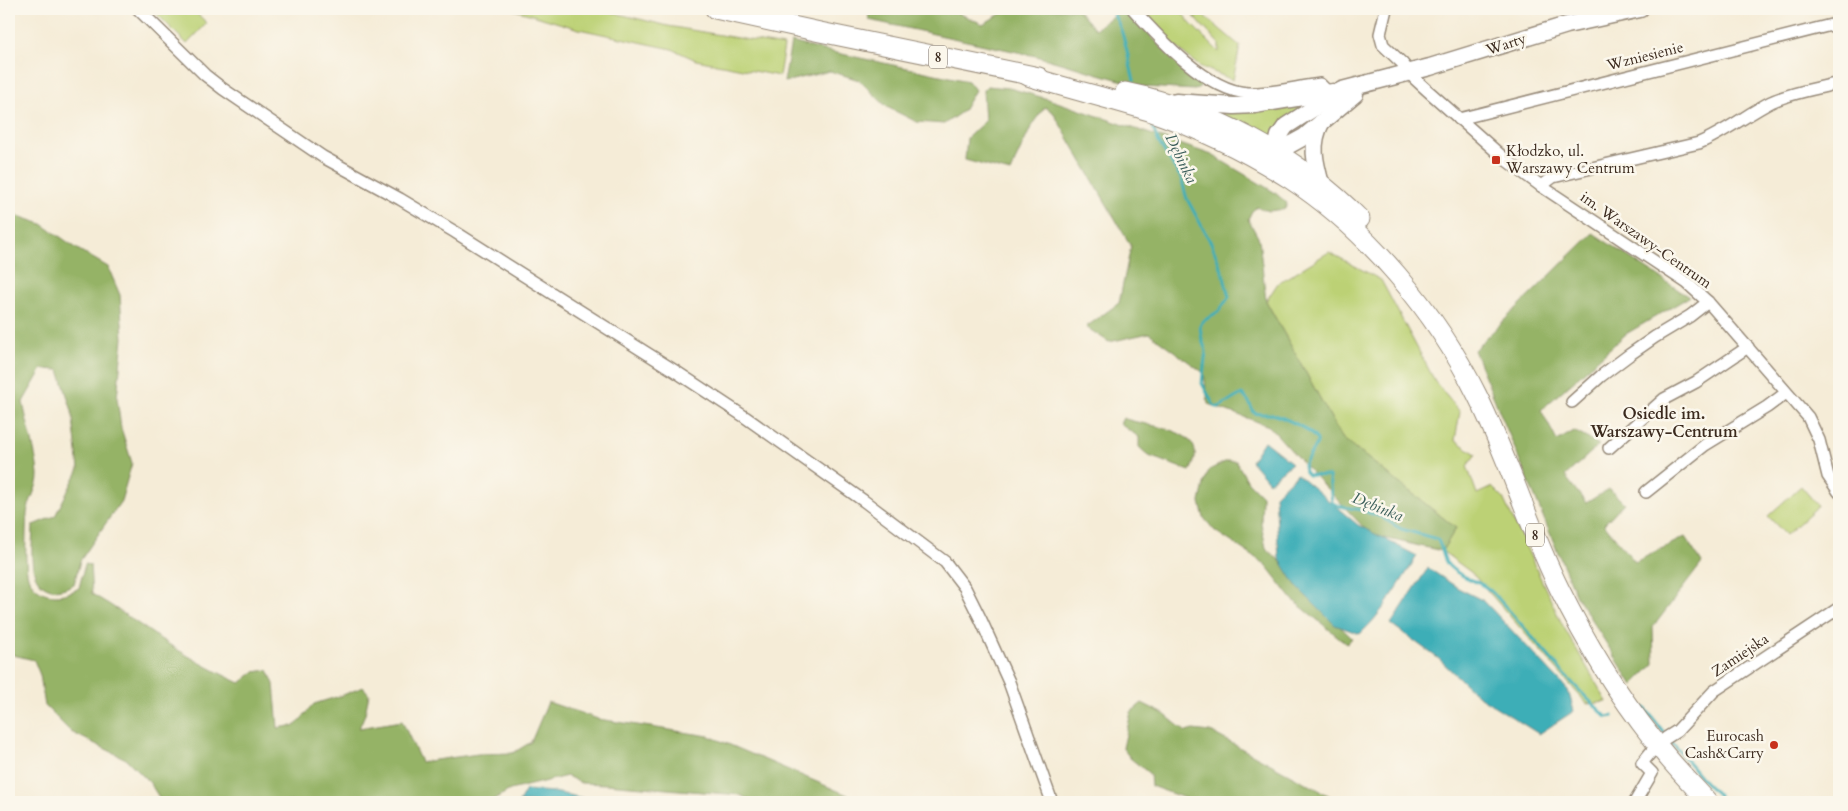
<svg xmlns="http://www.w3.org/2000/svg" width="1848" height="811" font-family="Cardo,serif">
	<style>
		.green { fill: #bcd174; stroke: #7c7e49 }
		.forest { fill: #95b366; stroke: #686e42 }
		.water { fill: #3eaeb7; stroke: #3c6c6a }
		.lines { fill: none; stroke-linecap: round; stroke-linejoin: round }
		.stream { stroke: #3eaeb7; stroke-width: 3 }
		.minor-casing { stroke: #988b7a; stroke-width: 14 }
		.secondary-casing { stroke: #988b7a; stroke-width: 19 }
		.trunk-casing { stroke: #988b7a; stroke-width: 21 }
		.minor { stroke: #fff; stroke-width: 11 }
		.secondary { stroke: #fff; stroke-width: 16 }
		.trunk { stroke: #fff; stroke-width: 19 }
		.poi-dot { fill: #c8321e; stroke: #fbf7ec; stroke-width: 2 }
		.labels { text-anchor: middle; stroke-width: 5; stroke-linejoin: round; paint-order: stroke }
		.shield { fill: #fbf7ec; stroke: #75685c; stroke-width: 1 }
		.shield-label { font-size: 14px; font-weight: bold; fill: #3b2a1e }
		.street-label { font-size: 15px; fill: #3b2a1e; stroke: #fbf7ec }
		.poi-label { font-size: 15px; fill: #3b2a1e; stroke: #fbf7ec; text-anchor: start }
		.water-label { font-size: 16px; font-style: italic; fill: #3c5f5b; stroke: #fbf7ec }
		.neighbourhood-label { font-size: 16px; font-weight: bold; fill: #3b2a1e; stroke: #fbf7ec }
	</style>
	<rect width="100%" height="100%" fill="#fbf7ec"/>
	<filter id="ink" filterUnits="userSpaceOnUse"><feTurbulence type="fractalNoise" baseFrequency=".02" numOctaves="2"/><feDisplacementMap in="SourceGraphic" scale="10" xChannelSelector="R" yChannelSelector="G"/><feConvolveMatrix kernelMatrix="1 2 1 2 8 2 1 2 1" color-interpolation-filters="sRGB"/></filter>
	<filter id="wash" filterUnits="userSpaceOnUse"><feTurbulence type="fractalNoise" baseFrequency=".0096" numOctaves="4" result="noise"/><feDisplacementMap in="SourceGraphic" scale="20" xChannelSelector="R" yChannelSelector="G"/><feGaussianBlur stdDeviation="1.12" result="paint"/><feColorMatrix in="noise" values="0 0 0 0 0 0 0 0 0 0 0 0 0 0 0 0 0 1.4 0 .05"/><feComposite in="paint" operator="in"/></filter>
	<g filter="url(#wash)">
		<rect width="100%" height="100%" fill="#f5ecd7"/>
		<g class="green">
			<path d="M 152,9 L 192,9 L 207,23 L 187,44 Z"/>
			<path d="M 512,9 L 598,9 L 668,26 L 784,46 L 779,76 L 696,60 L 672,49 L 579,29 Z"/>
			<path d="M 1139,9 L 1179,9 L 1190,23 L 1219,52 L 1219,44 L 1187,9 L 1196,9 L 1240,46 L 1233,80 L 1199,66 L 1168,40 Z"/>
			<path d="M 1327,95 L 1272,144 L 1202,107 Z"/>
			<path d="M 1329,252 L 1381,280 L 1436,383 L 1460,412 L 1455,440 L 1476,454 L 1467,466 L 1477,494 L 1492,487 L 1503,498 L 1562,624 L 1607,702 L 1587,704 L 1472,573 L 1442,551 L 1456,528 L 1342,438 L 1266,301 L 1278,283 Z"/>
			<path d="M 1801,486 L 1818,506 L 1786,535 L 1768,516 Z"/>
		</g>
		<g class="forest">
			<path d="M 868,9 L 949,9 L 983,24 L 1009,9 L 1077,9 L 1095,29 L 1123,9 L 1127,9 L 1162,48 L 1203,84 L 1195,90 L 1144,87 L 1036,56 L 869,20 Z"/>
			<path d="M 791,42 L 818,49 L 968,81 L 975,90 L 963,111 L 944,124 L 917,122 L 887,107 L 859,80 L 830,71 L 784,82 Z"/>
			<path d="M 987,86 L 1009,88 L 1048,99 L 1212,155 L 1274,192 L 1287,203 L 1285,209 L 1269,211 L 1257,207 L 1252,211 L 1248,219 L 1259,239 L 1266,301 L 1342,438 L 1456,528 L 1442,551 L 1371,535 L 1309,470 L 1269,426 L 1208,404 L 1204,373 L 1149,333 L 1109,342 L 1086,327 L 1119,303 L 1131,246 L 1053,112 L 1045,107 L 1033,123 L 1010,172 L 965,160 L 967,138 L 985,121 L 983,90 Z"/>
			<path d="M 9,213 L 42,224 L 79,250 L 108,267 L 120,295 L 123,338 L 117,398 L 121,428 L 132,463 L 121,501 L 80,561 L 74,584 C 66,588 59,591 51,589 C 25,582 33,546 33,525 L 55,516 L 79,469 L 72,411 L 59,370 L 42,369 L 23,402 C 27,425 36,451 38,474 C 39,487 28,501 27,514 C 26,526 24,570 29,579 C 40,599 62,598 79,588 L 85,564 L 90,565 L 92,594 C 115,607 137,623 159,638 C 185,655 212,670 240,683 L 254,672 L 268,670 L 274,684 L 278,728 L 296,725 L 314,704 L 343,695 L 363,687 L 369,694 L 365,714 L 359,728 L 402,721 L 421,762 L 478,754 L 513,753 L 531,742 L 548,702 L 598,719 L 709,736 L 864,802 L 754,802 L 740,795 L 606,784 L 581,783 L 567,776 L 510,790 L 489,802 L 162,802 L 150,783 L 126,759 L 71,732 L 45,706 L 40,675 L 34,660 L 9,654 Z"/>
			<path d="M 1593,233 L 1689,297 L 1626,334 L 1541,410 L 1557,441 L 1574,431 L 1599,445 L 1565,476 L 1586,503 L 1609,489 L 1624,503 L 1604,524 L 1635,562 L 1685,537 L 1702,563 L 1653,627 L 1654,664 L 1633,685 L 1576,596 L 1474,350 Z"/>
			<path d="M 1123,418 C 1148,428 1214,427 1190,471 L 1149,456 L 1139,447 L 1139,437 L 1120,424 Z"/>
			<path d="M 1227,461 L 1236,461 L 1248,482 L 1262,496 L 1261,523 L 1266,548 L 1282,563 L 1316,604 L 1352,638 L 1347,644 L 1293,600 L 1265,564 L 1215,531 L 1204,518 L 1200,502 L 1204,484 L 1209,470 Z"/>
			<path d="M 1142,703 L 1164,714 L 1186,732 L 1193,730 L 1211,732 L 1341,802 L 1188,802 L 1187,799 L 1151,786 L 1150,774 L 1130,758 L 1123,748 L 1131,712 Z"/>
		</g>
		<g class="water">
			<path d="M 1264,441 L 1292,463 L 1269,482 L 1251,461 Z"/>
			<path d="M 1297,474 L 1358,525 L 1417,556 C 1400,583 1384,612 1360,634 L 1335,625 L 1297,587 L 1279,558 L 1275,495 Z"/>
			<path d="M 1428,568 L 1458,588 L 1484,601 L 1568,690 L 1574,711 L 1539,734 L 1477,695 L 1439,659 L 1391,624 Z"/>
			<path d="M 526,790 L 554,792 L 583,798 L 585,802 L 519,802 Z"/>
		</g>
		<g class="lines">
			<g class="stream">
				<path d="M 1110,9 C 1125,29 1127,56 1134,80"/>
				<path d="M 1153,128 L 1159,143 L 1181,178 L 1187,199 L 1211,243 L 1223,273 L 1229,297 L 1219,311 L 1202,322 L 1200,327 L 1202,340 L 1206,351 L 1202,383 L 1213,404 L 1216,407 L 1219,407 L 1242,394 L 1249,402 L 1254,413 C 1261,415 1268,413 1275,415 C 1289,420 1308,428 1317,440 L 1317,443 L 1304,465 L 1305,472 L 1308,475 L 1329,476 L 1332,503 L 1339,506 L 1361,510 L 1381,517 L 1401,529 L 1437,539 C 1443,547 1442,559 1449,566 C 1462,580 1482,580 1494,594 C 1532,634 1565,680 1607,717 L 1613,716"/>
				<path d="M 1640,709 L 1645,708 L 1665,734"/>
				<path d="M 1669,739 L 1704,781 L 1725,802"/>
			</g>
		</g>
	</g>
	<g filter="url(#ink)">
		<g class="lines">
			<defs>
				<g id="minor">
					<path d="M 138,9 L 205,75 L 223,89 L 323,157 L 400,199 L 455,232 L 675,371 L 745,417 L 864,501 L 945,562 L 965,588 L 981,620 L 1009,682 L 1052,802"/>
					<path d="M 1133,9 C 1159,38 1207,91 1248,93 C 1272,94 1296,87 1320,84 L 1329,93"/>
					<path d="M 1386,9 L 1380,34 L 1383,45 L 1402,63 L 1415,79 L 1427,90 L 1506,160 L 1541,186 L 1687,283 L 1708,302 L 1808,417 L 1819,440 L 1828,476 L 1839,492"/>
					<path d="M 1459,119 L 1839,23"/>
					<path d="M 1541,186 L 1553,177 L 1699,143 C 1725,132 1746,115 1771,102 C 1792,92 1816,89 1839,83"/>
					<path d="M 1572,402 L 1601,376 L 1629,355 L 1655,337 L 1690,316 L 1708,302"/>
					<path d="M 1609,448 L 1664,399 L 1696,382 L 1748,347"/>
					<path d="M 1646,492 L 1705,445 L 1767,407 L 1786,393"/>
					<path d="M 1666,738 L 1677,731 L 1714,691 L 1839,608"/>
					<path d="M 1635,802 L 1652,773 L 1642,763 L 1651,752"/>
				</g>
				<g id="secondary">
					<path d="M 1176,102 L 1234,106 L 1255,105 L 1333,92"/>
					<path d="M 1321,123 C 1310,144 1315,162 1321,184"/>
					<path d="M 1275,153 L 1304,137 L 1355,94"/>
					<path d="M 1270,162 L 1275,153 L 1279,136 L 1286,126 L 1342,90 L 1430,67 L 1567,25 L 1640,9"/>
				</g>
				<g id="trunk">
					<path d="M 715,9 L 820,32 L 1039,77"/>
					<path d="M 1028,76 C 1068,89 1109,98 1149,111 C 1198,128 1246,151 1290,179 C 1368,230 1436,312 1477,395 C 1508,457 1528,525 1559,588 C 1585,641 1616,692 1653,739 C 1669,761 1689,781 1708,802"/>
					<path d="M 1125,92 C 1212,110 1298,156 1360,219"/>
				</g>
			</defs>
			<use href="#minor" class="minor-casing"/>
			<use href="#secondary" class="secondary-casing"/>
			<use href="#trunk" class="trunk-casing"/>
			<use href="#minor" class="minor"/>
			<use href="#secondary" class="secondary"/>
			<use href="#trunk" class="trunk"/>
		</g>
	</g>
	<g class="poi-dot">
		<rect x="1491" y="155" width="10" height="10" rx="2.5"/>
		<circle cx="1774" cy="745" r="5"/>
	</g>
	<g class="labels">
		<g class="shield">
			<rect x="929" y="45.5" width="18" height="23" rx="4"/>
			<rect x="1526" y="523.5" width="18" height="23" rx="4"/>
		</g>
		<g class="shield-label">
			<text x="938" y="62">8</text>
			<text x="1535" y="540">8</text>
		</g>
		<g class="street-label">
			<text transform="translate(1506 44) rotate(-18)" y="5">Warty</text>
			<text transform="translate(1645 56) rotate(-14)" y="5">Wzniesienie</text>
			<text transform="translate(1646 240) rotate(35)" y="5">im. Warszawy-Centrum</text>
			<text transform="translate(1740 655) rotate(-34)" y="5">Zamiejska</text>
		</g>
		<g class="poi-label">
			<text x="1506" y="156">Kłodzko, ul.<tspan x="1506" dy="17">Warszawy Centrum</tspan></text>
			<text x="1764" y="741" text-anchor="end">Eurocash<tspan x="1764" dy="17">Cash&amp;Carry</tspan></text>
		</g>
		<g class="water-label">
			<text transform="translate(1182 158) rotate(64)" y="6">Dębinka</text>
			<text transform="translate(1378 506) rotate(22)" y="6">Dębinka</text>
		</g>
		<g class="neighbourhood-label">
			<text x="1664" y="419">Osiedle im.<tspan x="1664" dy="18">Warszawy-Centrum</tspan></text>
		</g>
	</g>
	<rect width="1848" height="811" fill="none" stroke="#fbf7ec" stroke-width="30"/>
</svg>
